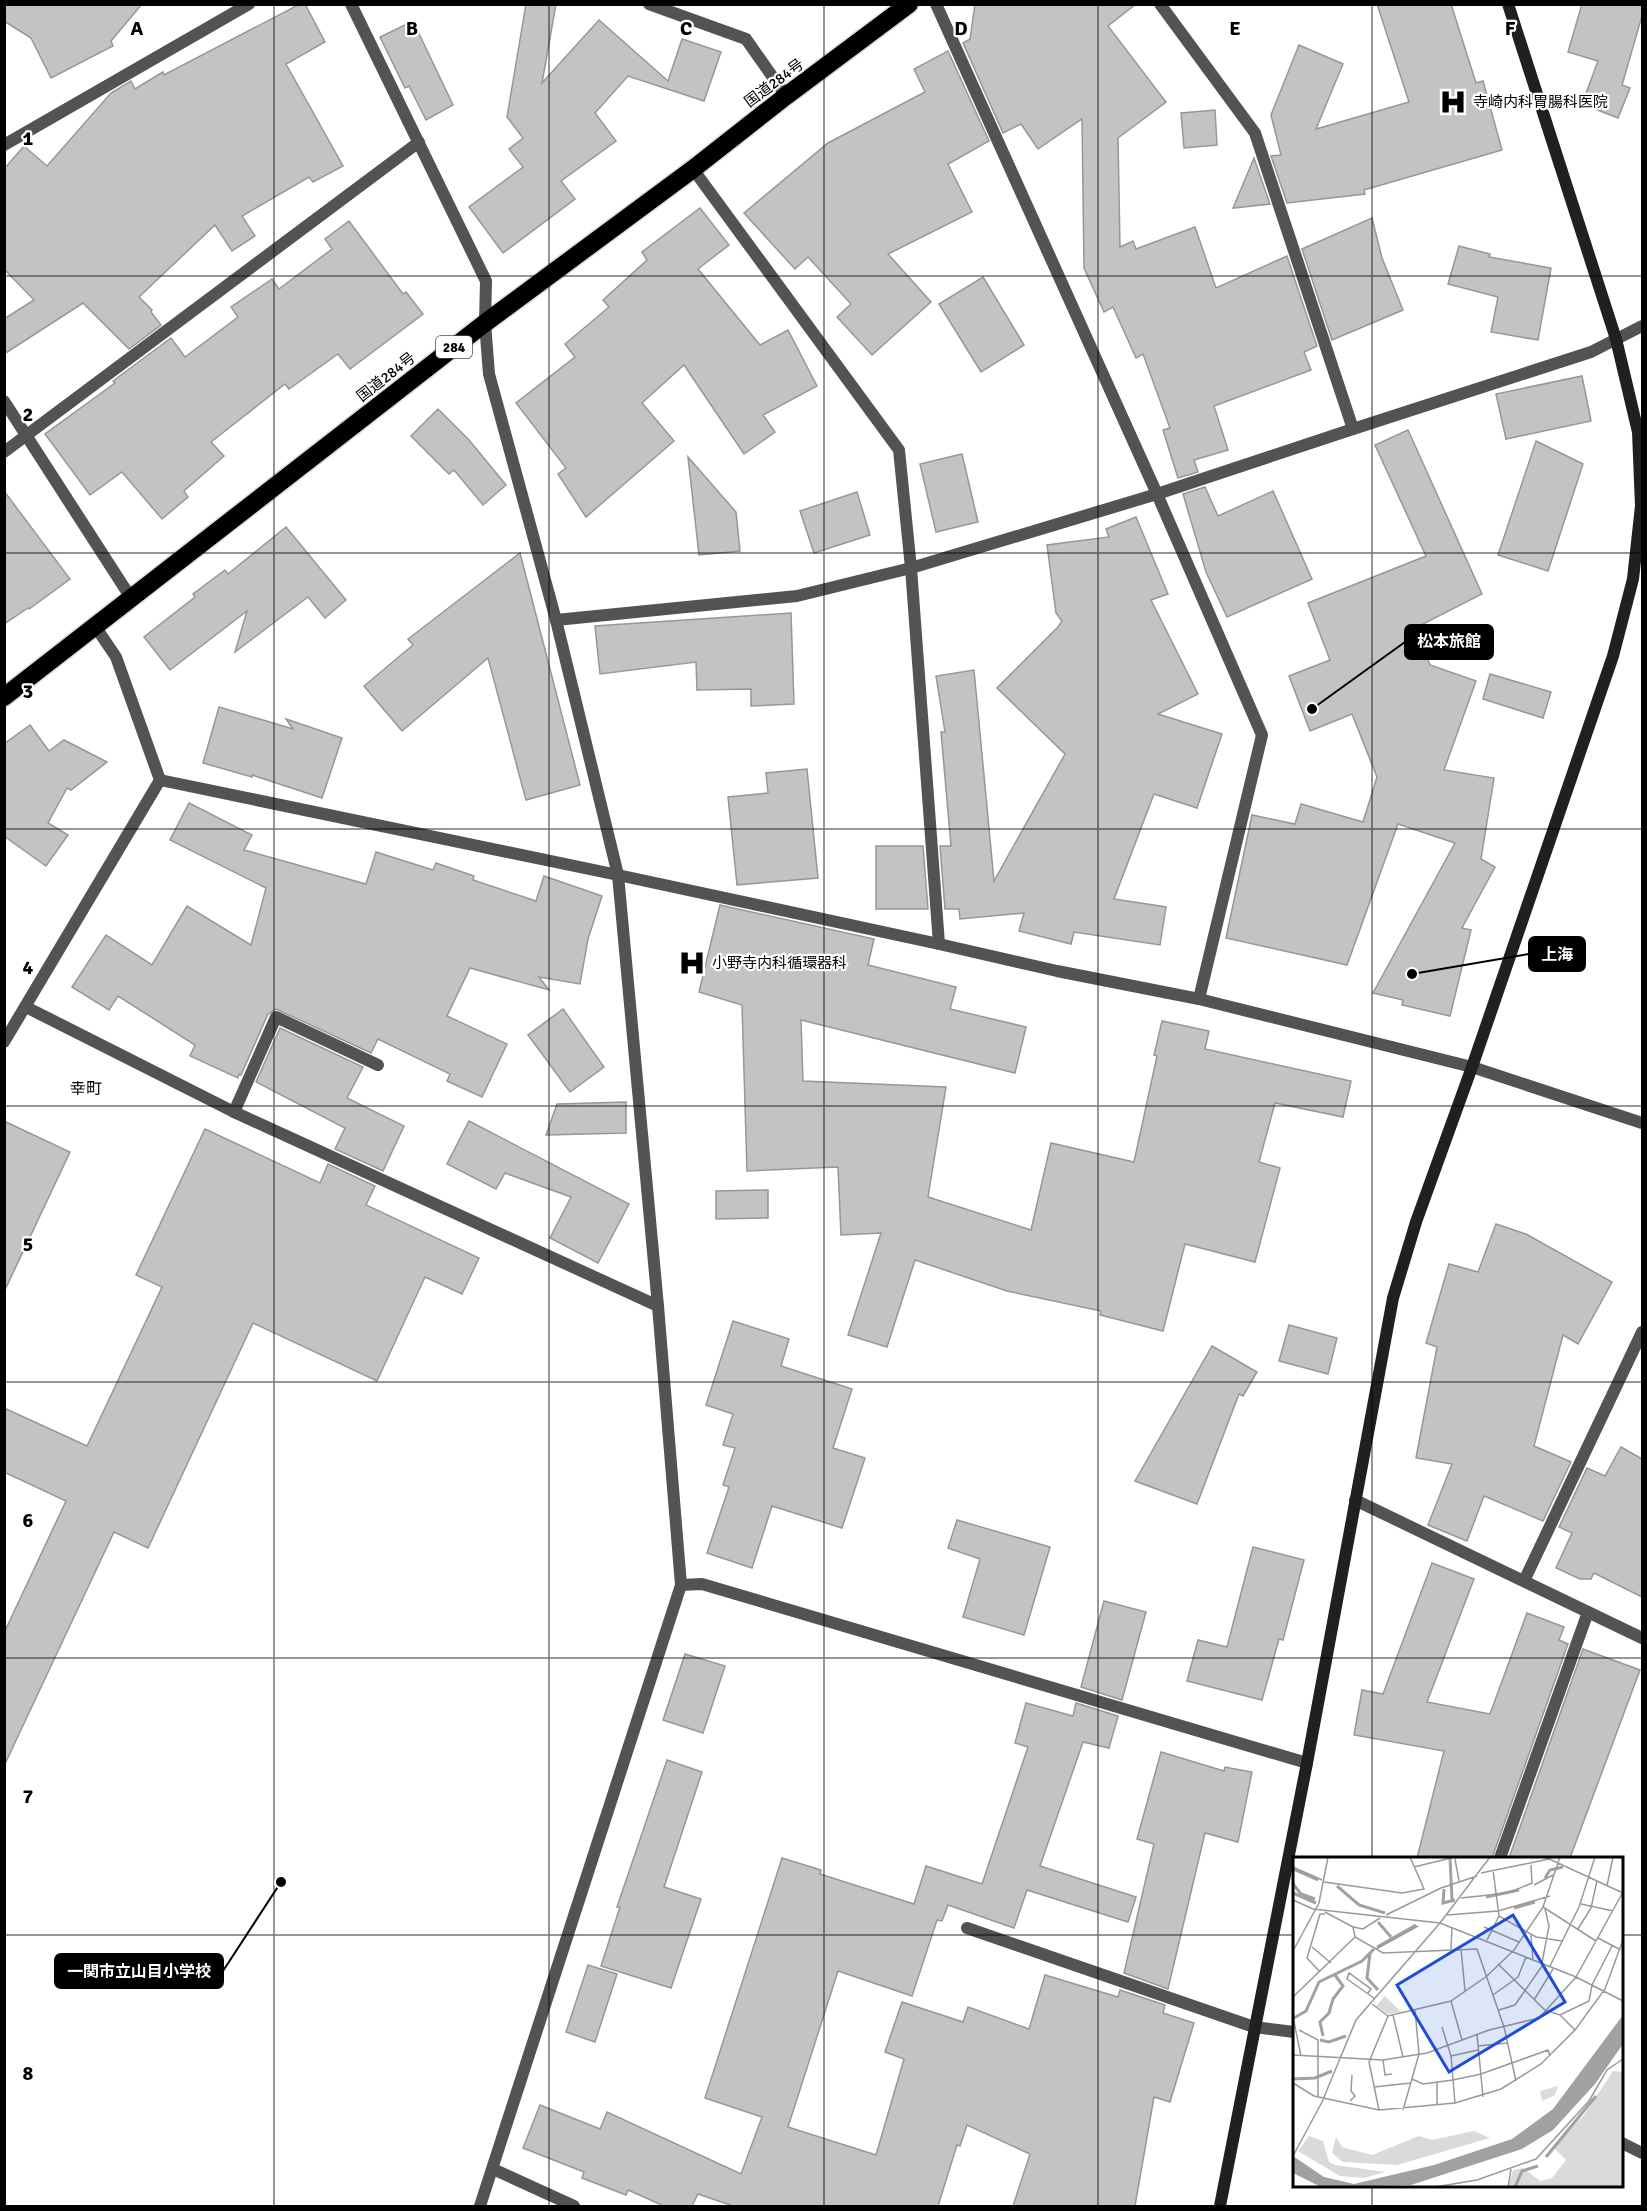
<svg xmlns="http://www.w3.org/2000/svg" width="1647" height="2211" font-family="Signika,'Noto Sans JP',sans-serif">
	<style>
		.building { fill: #c3c3c3; stroke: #979797; stroke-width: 1.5 }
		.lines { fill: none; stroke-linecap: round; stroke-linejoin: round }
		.highway-casing { stroke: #dbdbdb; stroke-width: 21 }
		.street { stroke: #535353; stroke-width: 12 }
		.secondary { stroke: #202020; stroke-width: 12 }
		.highway { stroke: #000; stroke-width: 18 }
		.grid { fill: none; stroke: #000; stroke-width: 1.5; stroke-opacity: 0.55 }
		.labels { text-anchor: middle; stroke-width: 4.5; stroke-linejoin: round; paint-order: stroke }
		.shield { fill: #fff; stroke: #4c4c4c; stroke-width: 1.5 }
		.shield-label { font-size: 14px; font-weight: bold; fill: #000 }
		.street-label { font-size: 15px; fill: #000; stroke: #fff }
		.poi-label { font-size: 15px; fill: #000; stroke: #fff; text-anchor: start }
		.neighbourhood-label { font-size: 16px; fill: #000; stroke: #fff }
		.inset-river { fill: none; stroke: #a1a1a1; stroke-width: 3 }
		.inset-road { fill: none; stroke: #999; stroke-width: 1.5 }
		.view { fill: #1d4ed8; fill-opacity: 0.15; stroke: #1d4ed8; stroke-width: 3 }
		.inset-edge { fill: none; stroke: #000; stroke-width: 3 }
		.grid-label { font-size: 20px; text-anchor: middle; font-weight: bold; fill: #000; stroke: #fff; stroke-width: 4.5; stroke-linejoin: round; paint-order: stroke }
		.leader { fill: none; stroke: #000; stroke-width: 2 }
		.callout-dot { fill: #000; stroke: #fff; stroke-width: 2 }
		.callout { fill: #000; stroke: #000; stroke-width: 2 }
		.callout-label { font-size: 16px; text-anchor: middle; font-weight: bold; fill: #fff }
	</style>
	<rect width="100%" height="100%" fill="#fff"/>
	<g class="building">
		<path d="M 4,4 L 142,4 L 111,41 L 113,46 L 51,78 L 31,38 L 4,21 Z"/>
		<path d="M 300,4 L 305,4 L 325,42 L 286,64 L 343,166 L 313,182 L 309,177 L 242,216 L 255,236 L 232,251 L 215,225 L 139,297 L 152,310 L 151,312 L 161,325 L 129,349 L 83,303 L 4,354 L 4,319 L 34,300 L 4,269 L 4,169 L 24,146 L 47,166 L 111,93 L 131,81 L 135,89 L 163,72 L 164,75 Z"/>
		<path d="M 526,4 L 556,4 L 542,83 L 599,20 L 668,81 L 682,39 L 721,52 L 704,101 L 628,76 L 595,113 L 616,141 L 561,181 L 575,199 L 503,253 L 469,207 L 523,167 L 509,149 L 523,138 L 507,117 Z"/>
		<path d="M 975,4 L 1136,4 L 1108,26 L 1166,102 L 1118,138 L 1120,247 L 1133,241 L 1136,249 L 1195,227 L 1216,288 L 1287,256 L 1317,346 L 1304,352 L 1311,370 L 1214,406 L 1228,450 L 1194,460 L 1198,472 L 1178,478 L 1163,430 L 1170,428 L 1143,354 L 1136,358 L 1113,307 L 1104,312 L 1084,268 L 1082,119 L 1038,149 L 1021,124 L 1003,133 L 963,43 L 970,39 Z"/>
		<path d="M 1377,4 L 1451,4 L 1476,83 L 1483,81 L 1502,150 L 1364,190 L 1365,194 L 1287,203 L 1271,156 L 1281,155 L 1271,115 L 1299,45 L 1343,64 L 1316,129 L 1409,102 Z"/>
		<path d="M 1582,4 L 1642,4 L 1642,16 L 1622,85 L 1630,88 L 1618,118 L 1582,104 L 1598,61 L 1568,52 Z"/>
		<path d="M 413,21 L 453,105 L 426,120 L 409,86 L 405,88 L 380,37 Z"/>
		<path d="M 948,51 L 989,141 L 948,164 L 972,212 L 888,254 L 931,302 L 872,355 L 837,317 L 851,304 L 808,257 L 795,269 L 744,213 L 828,143 L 925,92 L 914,69 Z"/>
		<path d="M 1215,110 L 1217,145 L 1184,148 L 1181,113 Z"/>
		<path d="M 1254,158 L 1270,204 L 1233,208 Z"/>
		<path d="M 700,208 L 729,245 L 698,269 L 760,345 L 788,330 L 817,386 L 763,415 L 775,432 L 744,454 L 684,365 L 642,403 L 674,441 L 586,517 L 558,474 L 566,468 L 516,403 L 575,357 L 565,344 L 609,307 L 603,300 L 647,260 L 642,252 Z"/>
		<path d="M 1372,218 L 1382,258 L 1403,310 L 1332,340 L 1302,249 Z"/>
		<path d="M 349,221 L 403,294 L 406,292 L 423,314 L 350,369 L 338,354 L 289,389 L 285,384 L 211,442 L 224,456 L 184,491 L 188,497 L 162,519 L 122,472 L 90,495 L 45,434 L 115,383 L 113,381 L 171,338 L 185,357 L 238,317 L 231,307 L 272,279 L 279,289 L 332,249 L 325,239 Z"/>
		<path d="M 1459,246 L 1490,254 L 1489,257 L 1551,268 L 1538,340 L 1491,332 L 1498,297 L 1448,284 Z"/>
		<path d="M 983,277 L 1024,345 L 981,372 L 939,304 Z"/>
		<path d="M 1582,376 L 1591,421 L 1506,439 L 1496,394 Z"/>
		<path d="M 438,409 L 469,440 L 506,485 L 483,505 L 454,470 L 449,474 L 411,436 Z"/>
		<path d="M 1408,430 L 1482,594 L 1415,628 L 1430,665 L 1476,681 L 1444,770 L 1494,778 L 1481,859 L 1495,867 L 1462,928 L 1471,930 L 1450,1016 L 1402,1005 L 1403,1000 L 1373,993 L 1455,843 L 1398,824 L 1347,965 L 1226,938 L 1252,815 L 1295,824 L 1301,804 L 1363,822 L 1377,777 L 1352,714 L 1310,731 L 1289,676 L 1330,660 L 1308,603 L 1426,556 L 1375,445 Z"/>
		<path d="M 1536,441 L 1583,464 L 1548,571 L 1498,555 Z"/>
		<path d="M 962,454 L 978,522 L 936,532 L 920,464 Z"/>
		<path d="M 688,457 L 736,512 L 740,551 L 699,555 Z"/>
		<path d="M 1205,487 L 1218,516 L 1273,491 L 1312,579 L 1227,617 L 1206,572 L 1183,494 Z"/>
		<path d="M 4,491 L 70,579 L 29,609 L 28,608 L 4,624 Z"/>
		<path d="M 857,492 L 870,535 L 814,553 L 800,511 Z"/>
		<path d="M 1136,517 L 1168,594 L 1151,600 L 1198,694 L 1158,714 L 1222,734 L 1197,808 L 1154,794 L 1114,899 L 1166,907 L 1160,945 L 1074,932 L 1071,944 L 1019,931 L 1024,913 L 960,919 L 959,909 L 945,909 L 940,846 L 951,846 L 941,732 L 945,732 L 936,676 L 974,670 L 994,881 L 1065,754 L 997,688 L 1058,627 L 1062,621 L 1056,613 L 1047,545 L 1109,537 L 1106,529 Z"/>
		<path d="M 286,527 L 346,600 L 325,618 L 308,597 L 235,652 L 247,611 L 170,670 L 144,637 L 195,597 L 193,594 L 225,570 L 228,574 Z"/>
		<path d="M 520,553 L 580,785 L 526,800 L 488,658 L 402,731 L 364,686 L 413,645 L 408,639 Z"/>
		<path d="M 791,613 L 794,704 L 751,706 L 751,689 L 697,690 L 696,662 L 600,674 L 595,626 Z"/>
		<path d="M 1490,674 L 1551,692 L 1543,718 L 1483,699 Z"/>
		<path d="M 219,707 L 293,729 L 286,719 L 342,738 L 322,798 L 252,775 L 252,777 L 203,763 Z"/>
		<path d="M 30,725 L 49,751 L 64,740 L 107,762 L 71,790 L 67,788 L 48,823 L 68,835 L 46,866 L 4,836 L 4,744 Z"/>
		<path d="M 807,769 L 818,878 L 737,885 L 728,797 L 768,793 L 766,773 Z"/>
		<path d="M 189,803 L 252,835 L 244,850 L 366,884 L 376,852 L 433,870 L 436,863 L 474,876 L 473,880 L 536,901 L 544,876 L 602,896 L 588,939 L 580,984 L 539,977 L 549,990 L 470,968 L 447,1016 L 507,1044 L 482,1097 L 447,1081 L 450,1074 L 378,1039 L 371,1053 L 276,1009 L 268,1014 L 241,1075 L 239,1074 L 238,1078 L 190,1056 L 195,1045 L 118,996 L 109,1010 L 72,987 L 106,935 L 152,965 L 187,906 L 251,945 L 266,888 L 170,840 Z"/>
		<path d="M 876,846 L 923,846 L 928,909 L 876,909 Z"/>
		<path d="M 720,905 L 874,939 L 868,965 L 956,987 L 950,1009 L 1026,1027 L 1015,1073 L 801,1020 L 803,1081 L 946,1087 L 928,1197 L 1031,1230 L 1051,1143 L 1134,1162 L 1157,1056 L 1154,1055 L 1162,1021 L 1209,1031 L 1205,1049 L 1351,1081 L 1343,1117 L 1275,1103 L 1259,1162 L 1280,1168 L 1255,1262 L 1185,1244 L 1163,1331 L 1100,1315 L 1101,1311 L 1007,1291 L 915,1260 L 887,1347 L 848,1335 L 881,1233 L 841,1235 L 838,1167 L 747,1171 L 742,1005 L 699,992 Z"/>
		<path d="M 563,1009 L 604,1067 L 570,1092 L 528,1035 Z"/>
		<path d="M 280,1028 L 363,1067 L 347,1098 L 404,1126 L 383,1171 L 335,1149 L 345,1128 L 256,1082 Z"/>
		<path d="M 626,1102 L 626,1133 L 546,1135 L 557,1104 Z"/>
		<path d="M 4,1121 L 70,1152 L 4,1292 Z"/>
		<path d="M 469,1121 L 629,1204 L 598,1263 L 550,1238 L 571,1197 L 505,1173 L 496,1189 L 447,1164 Z"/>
		<path d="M 205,1129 L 320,1183 L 328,1164 L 375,1186 L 366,1205 L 479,1258 L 462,1294 L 425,1277 L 377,1381 L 253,1323 L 148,1548 L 114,1532 L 4,1766 L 4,1633 L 66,1501 L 4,1472 L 4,1408 L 87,1446 L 162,1287 L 136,1275 Z"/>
		<path d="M 768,1190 L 768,1218 L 716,1219 L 716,1191 Z"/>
		<path d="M 1496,1224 L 1526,1234 L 1612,1282 L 1578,1344 L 1563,1335 L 1534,1446 L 1571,1462 L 1543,1521 L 1484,1496 L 1467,1541 L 1428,1525 L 1452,1464 L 1416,1458 L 1437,1347 L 1426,1343 L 1449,1264 L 1478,1272 Z"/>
		<path d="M 733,1321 L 789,1339 L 781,1366 L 852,1389 L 833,1448 L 865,1458 L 842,1528 L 772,1506 L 752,1568 L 707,1553 L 729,1487 L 723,1485 L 735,1448 L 723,1445 L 733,1414 L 706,1405 Z"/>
		<path d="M 1289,1325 L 1337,1338 L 1328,1374 L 1279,1361 Z"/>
		<path d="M 1212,1346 L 1257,1372 L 1243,1396 L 1239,1394 L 1197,1504 L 1135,1481 Z"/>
		<path d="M 1621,1447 L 1642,1459 L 1642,1597 L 1594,1573 L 1591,1579 L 1580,1579 L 1556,1568 L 1572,1533 L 1559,1527 L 1587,1468 L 1605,1476 Z"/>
		<path d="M 957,1520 L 1050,1547 L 1024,1635 L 963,1617 L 980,1559 L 948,1548 Z"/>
		<path d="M 1253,1547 L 1304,1560 L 1283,1640 L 1279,1639 L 1262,1700 L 1187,1681 L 1198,1640 L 1227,1647 Z"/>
		<path d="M 1432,1563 L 1474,1579 L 1427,1702 L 1490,1714 L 1527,1613 L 1564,1627 L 1559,1640 L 1568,1644 L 1492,1858 L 1417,1858 L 1444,1751 L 1354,1735 L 1362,1690 L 1383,1694 Z"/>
		<path d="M 1104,1601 L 1146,1612 L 1122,1700 L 1081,1687 Z"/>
		<path d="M 1583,1649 L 1640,1670 L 1570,1858 L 1509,1858 Z"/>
		<path d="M 685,1654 L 725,1666 L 703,1733 L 663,1720 Z"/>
		<path d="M 1026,1703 L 1073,1716 L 1076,1703 L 1118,1716 L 1109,1748 L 1083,1742 L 1040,1866 L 1136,1897 L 1128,1922 L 1027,1890 L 1014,1928 L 948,1905 L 942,1921 L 937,1920 L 912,1996 L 838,1971 L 788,2127 L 876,2155 L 904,2059 L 885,2052 L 902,2002 L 963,2022 L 968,2007 L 1029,2029 L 1045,1975 L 1118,1997 L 1120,1990 L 1165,2005 L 1163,2013 L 1194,2023 L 1170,2102 L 1154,2097 L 1135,2206 L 1013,2206 L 1030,2154 L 967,2125 L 960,2146 L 957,2145 L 938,2206 L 733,2206 L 698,2194 L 692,2206 L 664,2206 L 628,2190 L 626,2195 L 582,2178 L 584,2172 L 523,2148 L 540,2105 L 600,2129 L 607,2112 L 741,2174 L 762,2117 L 705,2098 L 782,1858 L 821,1870 L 820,1874 L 914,1904 L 926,1866 L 982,1884 L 1028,1747 L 1015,1743 Z"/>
		<path d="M 1161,1752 L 1224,1771 L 1225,1767 L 1252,1772 L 1238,1842 L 1205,1833 L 1168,1989 L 1124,1973 L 1154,1844 L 1137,1839 Z"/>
		<path d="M 667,1760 L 702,1772 L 664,1887 L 701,1899 L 671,1988 L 601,1966 L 620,1907 L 617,1907 Z"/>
		<path d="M 588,1965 L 617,1974 L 595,2042 L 566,2032 Z"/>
	</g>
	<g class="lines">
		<defs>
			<path id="highway" d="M 4,697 L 485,323 L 693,169 L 786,96 L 909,4"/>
		</defs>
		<use href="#highway" class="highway-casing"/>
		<g class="street">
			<path d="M 351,4 L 486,281 L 485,323 L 489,374 L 556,620 L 618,875 L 658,1306 L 681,1585 L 480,2206"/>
			<path d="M 649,4 L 746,39 L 786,96"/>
			<path d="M 936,4 L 1157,494 L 1262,735 L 1199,999"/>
			<path d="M 1160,4 L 1255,133 L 1353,429"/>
			<path d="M 4,145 L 249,4"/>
			<path d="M 693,169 L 899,450 L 911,568 L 939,944"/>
			<path d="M 4,401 L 131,598"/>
			<path d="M 4,452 L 419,142"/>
			<path d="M 556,620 L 797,596 L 911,568 L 1157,494 L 1353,429 L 1591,352 L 1642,326"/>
			<path d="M 95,626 L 116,657 L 160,780"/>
			<path d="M 160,780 L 618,875 L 939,944 L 1057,971 L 1199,999 L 1472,1067 L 1642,1123"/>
			<path d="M 26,1007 L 234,1112 L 658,1306"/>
			<path d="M 4,1042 L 160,780"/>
			<path d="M 234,1112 L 276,1017 L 378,1065"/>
			<path d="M 1355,1500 L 1642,1638"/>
			<path d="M 1524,1581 L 1642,1332"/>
			<path d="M 681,1585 L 702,1584 L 1307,1763"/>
			<path d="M 1500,1858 L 1588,1612"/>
			<path d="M 967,1928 L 1254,2027 L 1294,2032"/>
			<path d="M 1622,2143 L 1642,2153"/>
			<path d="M 493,2169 L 574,2206"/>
		</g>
		<path class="secondary" d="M 1220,2206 L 1307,1763 L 1393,1298 L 1416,1222 L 1472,1067 L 1613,656 L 1633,579 L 1641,506 L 1638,432 L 1616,339 L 1508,4"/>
		<use href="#highway" class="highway"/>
	</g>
	<path class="grid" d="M 274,4 L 274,2206M 549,4 L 549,2206M 824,4 L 824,2206M 1098,4 L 1098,2206M 1372,4 L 1372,1858M 4,276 L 1642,276M 4,553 L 1642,553M 4,829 L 1642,829M 4,1106 L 1642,1106M 4,1382 L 1642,1382M 4,1658 L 1642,1658M 4,1935 L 1294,1935M 1622,1935 L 1642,1935M 1372,2186 L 1372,2206"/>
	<defs>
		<symbol id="hospital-bare" viewBox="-9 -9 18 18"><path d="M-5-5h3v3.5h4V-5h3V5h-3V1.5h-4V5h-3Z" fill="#000" stroke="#fff" stroke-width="2.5" paint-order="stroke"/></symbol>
	</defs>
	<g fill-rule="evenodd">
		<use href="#hospital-bare" x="1434" y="83" width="38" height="38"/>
		<use href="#hospital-bare" x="673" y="944" width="38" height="38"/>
	</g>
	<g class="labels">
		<rect class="shield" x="436" y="336" width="36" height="22" rx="4.5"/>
		<g class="shield-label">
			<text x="454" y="352">284</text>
		</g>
		<g class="street-label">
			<text transform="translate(774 83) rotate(-37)" y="5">国道284号</text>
			<text transform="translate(386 377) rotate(-38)" y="5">国道284号</text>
		</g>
		<g class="poi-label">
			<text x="1473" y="107">寺崎内科胃腸科医院</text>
			<text x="712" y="968">小野寺内科循環器科</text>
		</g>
		<g class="neighbourhood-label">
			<text x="86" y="1094">幸町</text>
		</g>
	</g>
	<g transform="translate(1293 1857)">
		<rect width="330" height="330" fill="#fff"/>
		<path d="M 92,139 L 108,155 L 95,157 L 83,149 ZM 320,214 L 330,215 L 330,330 L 215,330 L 220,313 L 230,311 L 247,324 L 259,321 L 273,303 L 260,290 L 291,258 ZM 265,229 L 262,238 L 249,244 L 247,234 ZM 181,274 L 197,281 L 104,308 L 50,305 L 39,296 L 43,280 L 49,290 L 79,298 L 126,279 L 139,283 ZM 16,279 L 30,284 L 36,305 L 42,308 L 93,315 L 71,321 L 47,319 L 5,294 Z" fill="#dadada"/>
		<path d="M 330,158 L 330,187 L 302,227 L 260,273 L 229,292 L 118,328 L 28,330 L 0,316 L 0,299 L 31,320 L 61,327 L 141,308 L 219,282 L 260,252 Z" fill="#a1a1a1"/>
		<path class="inset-river" d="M 157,1 L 159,43M 0,12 L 25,23M 252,21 L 257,13 L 270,10M 0,27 L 8,37 L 22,42M 44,29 L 66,48 L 92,56M 151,32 L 150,46 L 162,43M 0,36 L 23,46M 193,40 L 226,33M 221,51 L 242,45M 85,65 L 98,80M 84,90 L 123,68M 77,96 L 74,121 L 85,133M 1,161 L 13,154 L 26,125 L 69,104 L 81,92M 30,179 L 27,165 L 36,156 L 40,142 L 50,129 L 42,118M 27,183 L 36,185 L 53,179M 0,222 L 22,221 L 39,214M 253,300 L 303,239M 222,330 L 229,314 L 245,309"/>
		<path class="inset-road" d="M 252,0 L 330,36M 162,2 L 166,24M 0,10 L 29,23M 121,10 L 162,0M 200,13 L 206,59M 188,16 L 256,2M 31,25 L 109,36 L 131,32 L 117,0M 241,28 L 262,17M 314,29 L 320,0M 168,41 L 215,36 L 239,26 L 238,8M 0,43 L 20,52M 288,47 L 320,54M 250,50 L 303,84M 20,52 L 147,66 L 283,120 L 330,144M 32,55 L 60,70 L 62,80 L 90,96 L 184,92M 93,58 L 148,31 L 184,19M 154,58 L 205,54 L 257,39M 147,66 L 197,0M 60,70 L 70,72 L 87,61M 191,70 L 226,85M 285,72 L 298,51 L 304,24M 238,78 L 240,103M 305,81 L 326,92M 194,83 L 206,59 L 243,80 L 269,84M 19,90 L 38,106M 83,92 L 125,69M 158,92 L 159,71M 168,92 L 172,134M 184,92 L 211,170 L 223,224M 0,94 L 26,46 L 35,0M 249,106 L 256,69 L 252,52M 205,107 L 252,153 L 267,158 L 296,144 L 299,128 L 319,89M 257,109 L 286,50 L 302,0M 27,115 L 14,101 L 27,57 L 32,57M 75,136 L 78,132 L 56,116 L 54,122 L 81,141M 200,138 L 225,120 L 233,100M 0,140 L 62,80M 241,143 L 260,112M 158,144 L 169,183M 79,147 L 95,159 L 158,144 L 194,119 L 221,93 L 250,50 L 267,0M 206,153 L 222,148 L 249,109M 100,158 L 110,200M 267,158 L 282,173M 0,160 L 8,199M 149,170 L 158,199 L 162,246M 6,173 L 25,183 L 25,240M 184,177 L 190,240M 185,189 L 214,186M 0,198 L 90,203 L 134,196 L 196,173 L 246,161 L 283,120 L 330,35M 158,199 L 185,193M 90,203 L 92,218 L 99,217M 119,222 L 130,227 L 160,223 L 188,217 L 255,193 L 257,199M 144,225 L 144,249M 0,226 L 21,239 L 86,253 L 162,246 L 208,232 L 248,207 L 282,173 L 312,132 L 330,83M 81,230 L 118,226M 57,244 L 62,239 L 58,234 L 59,218M 86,253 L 76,205 L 95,159M 110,253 L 126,197 L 122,153M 0,299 L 29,245 L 63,163 L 147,66M 142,330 L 184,323 L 243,302 L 296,244 L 314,213 L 330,202M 215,330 L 218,312"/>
		<path class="view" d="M 220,58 L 272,145 L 156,215 L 104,128 Z"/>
		<rect width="330" height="330" class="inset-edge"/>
	</g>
	<g class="grid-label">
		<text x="137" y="35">A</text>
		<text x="412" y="35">B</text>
		<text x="686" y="35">C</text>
		<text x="961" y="35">D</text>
		<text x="1235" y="35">E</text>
		<text x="1510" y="35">F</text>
		<text x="28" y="145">1</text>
		<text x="28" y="421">2</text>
		<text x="28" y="698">3</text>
		<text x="28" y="974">4</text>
		<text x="28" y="1251">5</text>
		<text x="28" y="1527">6</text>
		<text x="28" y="1803">7</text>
		<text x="28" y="2080">8</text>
	</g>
	<path class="leader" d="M1312 709L1405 642M1412 974L1529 954M281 1882L223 1971"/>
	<g class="callout-dot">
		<circle cx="1312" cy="709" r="6"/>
		<circle cx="1412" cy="974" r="6"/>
		<circle cx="281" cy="1882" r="6"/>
	</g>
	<g class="callout">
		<rect x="1405" y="625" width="88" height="34" rx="6"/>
		<rect x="1529" y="937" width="56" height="34" rx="6"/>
		<rect x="55" y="1954" width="168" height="34" rx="6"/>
	</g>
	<g class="callout-label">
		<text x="1449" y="647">松本旅館</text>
		<text x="1557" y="960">上海</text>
		<text x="139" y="1977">一関市立山目小学校</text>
	</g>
	<rect width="1647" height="2211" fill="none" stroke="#000000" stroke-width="12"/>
</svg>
